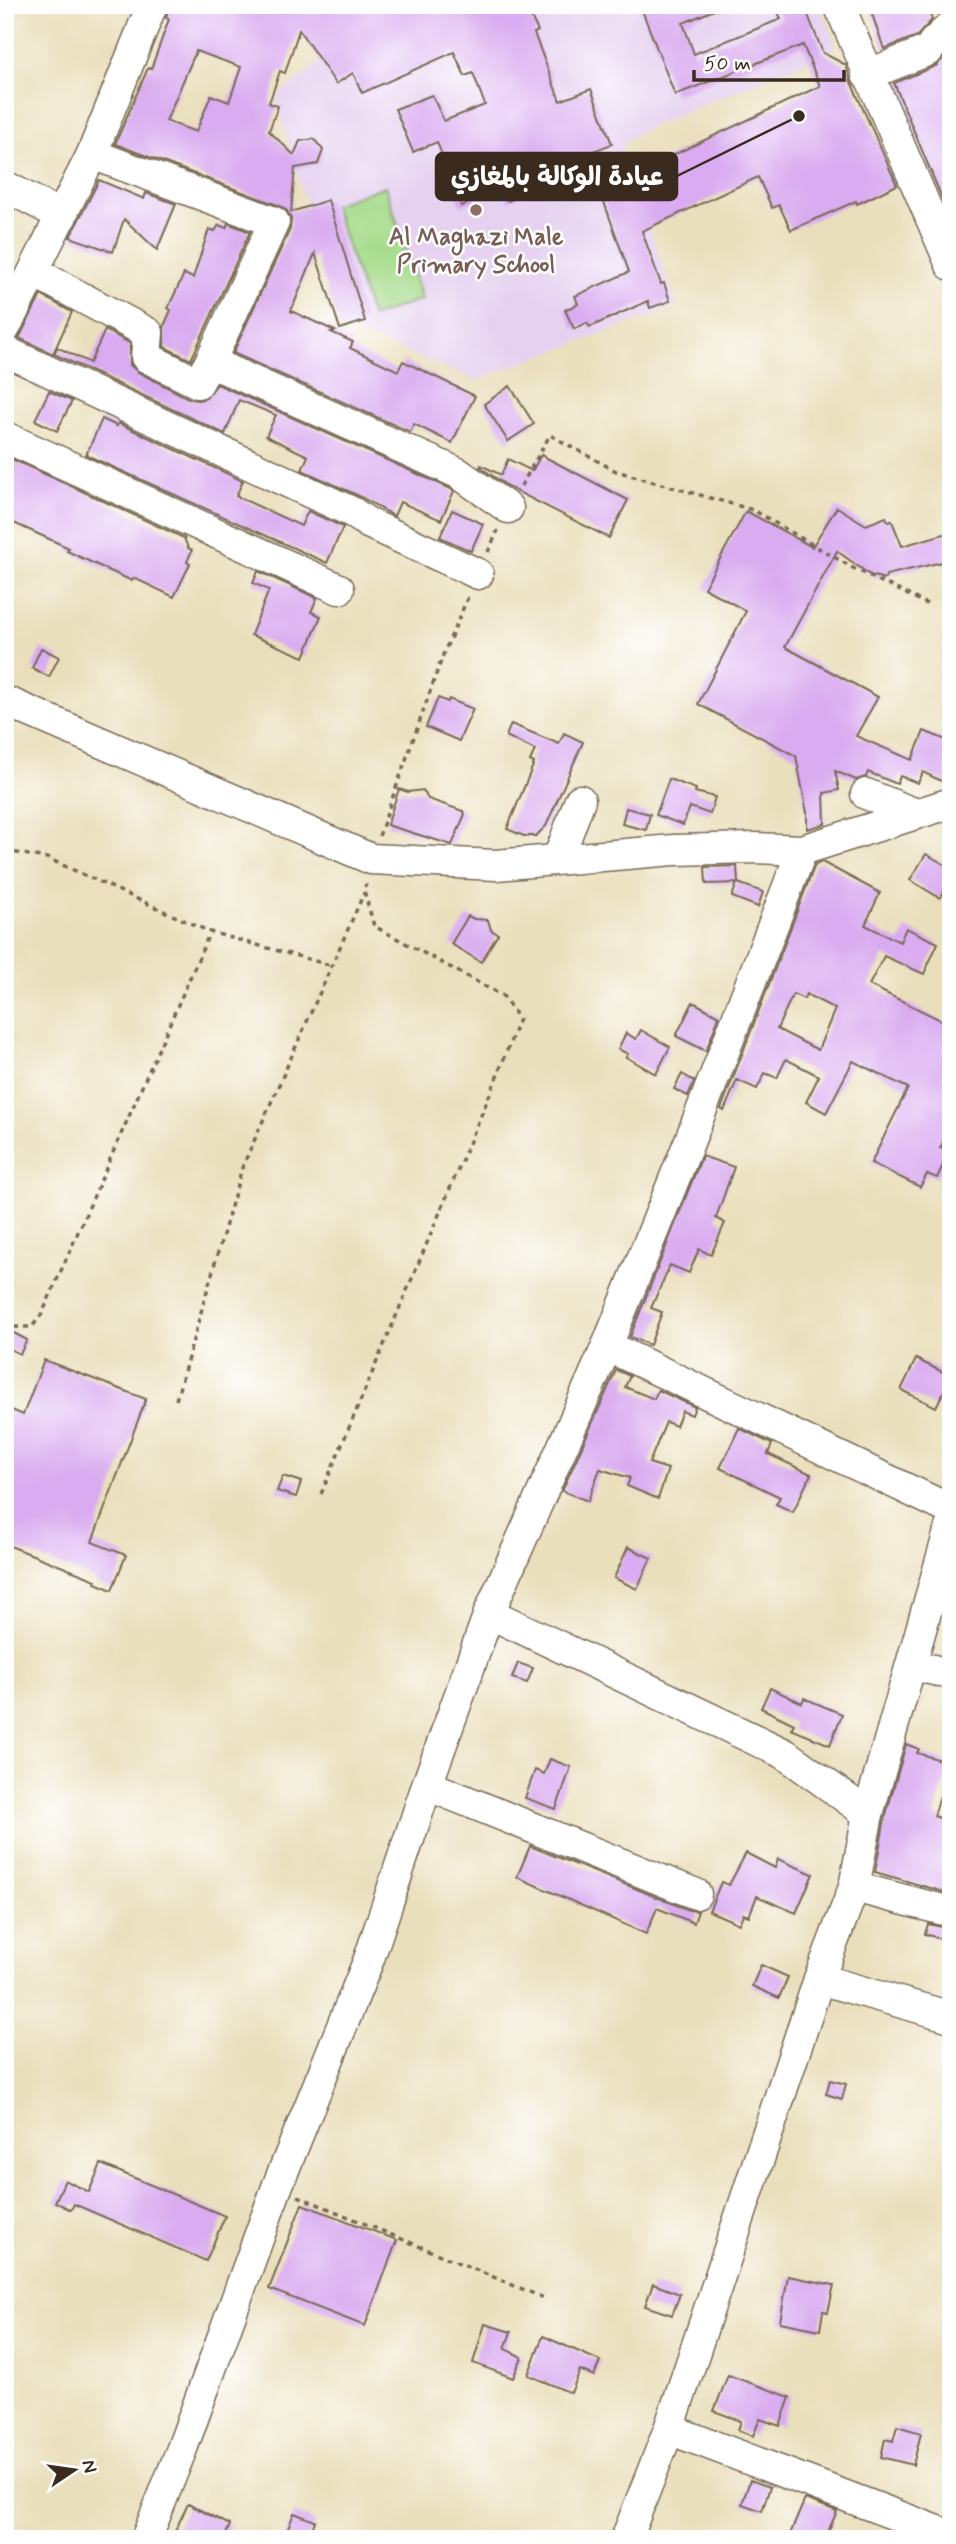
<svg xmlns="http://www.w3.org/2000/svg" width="956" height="2544" font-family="Mynerve,'Playpen Sans Arabic',sans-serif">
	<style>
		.built { fill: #e6d2f0 }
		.green { fill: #a6db8b; stroke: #708254; stroke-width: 2 }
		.building { fill: #d9abf0; fill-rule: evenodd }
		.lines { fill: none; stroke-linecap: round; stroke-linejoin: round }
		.minor-casing { stroke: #786955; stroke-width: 33 }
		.path { stroke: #786955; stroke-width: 3.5; stroke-dasharray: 5 5; stroke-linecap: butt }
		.minor { stroke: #fff; stroke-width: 30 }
		.education-dot { fill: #8d6e63; stroke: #fff; stroke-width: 2.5 }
		.labels { text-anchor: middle; stroke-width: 5; stroke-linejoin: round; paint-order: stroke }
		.education-label { font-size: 24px; font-weight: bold; fill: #785e54; stroke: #fff }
		.leader { fill: none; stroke: #3b2a1e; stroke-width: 2.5 }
		.callout-dot { fill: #3b2a1e; stroke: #fff; stroke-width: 2.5 }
		.callout { fill: #3b2a1e; stroke: #3b2a1e; stroke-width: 2.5 }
		.callout-label { font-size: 26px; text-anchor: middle; font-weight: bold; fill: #fff }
	</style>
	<rect width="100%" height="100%" fill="#fff"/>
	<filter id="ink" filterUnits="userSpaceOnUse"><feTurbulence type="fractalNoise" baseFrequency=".0143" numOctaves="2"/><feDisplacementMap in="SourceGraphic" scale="14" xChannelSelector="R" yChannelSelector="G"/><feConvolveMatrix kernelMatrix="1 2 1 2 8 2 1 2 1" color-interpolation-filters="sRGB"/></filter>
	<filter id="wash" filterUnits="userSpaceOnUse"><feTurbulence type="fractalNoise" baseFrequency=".00686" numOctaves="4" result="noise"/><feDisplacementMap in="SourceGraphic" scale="28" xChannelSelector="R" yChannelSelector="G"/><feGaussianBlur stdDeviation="1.57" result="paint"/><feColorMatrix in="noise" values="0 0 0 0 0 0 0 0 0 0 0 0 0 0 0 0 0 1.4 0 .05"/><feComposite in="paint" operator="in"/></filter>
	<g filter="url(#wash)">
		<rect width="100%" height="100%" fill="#eadfbc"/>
		<path class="built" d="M 370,5 L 820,5 L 836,45 L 830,53 L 818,56 L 643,130 L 629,138 L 622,149 L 677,306 L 476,380 L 345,328 L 301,188 L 276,97 L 368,23 Z"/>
		<path class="green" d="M 385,186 L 422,299 L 372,317 L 333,205 Z"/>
		<g id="blocks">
			<g class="building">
				<path d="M 169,5 L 559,5 L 531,17 L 538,31 L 534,33 L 560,101 L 591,89 L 612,144 L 522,178 L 528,192 L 508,201 L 504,191 L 461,206 L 437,142 L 413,152 L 395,109 L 432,95 L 444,121 L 485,105 L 473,73 L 465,76 L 454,52 L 362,93 L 353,73 L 336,84 L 299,30 L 285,73 L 280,71 L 269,103 L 278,106 L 269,131 L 294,155 L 300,141 L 314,139 L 323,150 L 318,164 L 295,168 L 291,212 L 328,200 L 365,321 L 340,329 L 315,253 L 291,311 L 335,331 L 331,332 L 353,342 L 350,348 L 398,371 L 403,361 L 475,396 L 452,443 L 414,424 L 410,432 L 233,353 L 290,229 L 291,219 L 287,211 L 280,206 L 115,144 L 148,68 L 151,69 L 169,19 L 166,18 ZM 196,51 L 241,67 L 229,102 L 211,95 L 196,132 L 166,121 Z"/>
				<path d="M 640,5 L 726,5 L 683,23 L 694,54 L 781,19 L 775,5 L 804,5 L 823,53 L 846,65 L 851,82 L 897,185 L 857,204 L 856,201 L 791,230 L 779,205 L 772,208 L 758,177 L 642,231 L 661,284 L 664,283 L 670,301 L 650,308 L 648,301 L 590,327 L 587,323 L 574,329 L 565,310 L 578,304 L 575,296 L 629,272 L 598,185 L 623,176 L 624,178 L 820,86 L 803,45 L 675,95 Z"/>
				<path d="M 869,5 L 926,5 L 932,20 L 917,36 L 884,49 Z"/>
				<path d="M 951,50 L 951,220 L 894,83 L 936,66 Z"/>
				<path d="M 99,180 L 144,199 L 146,193 L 176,204 L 157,250 L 124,219 L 113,252 L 70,237 Z"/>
				<path d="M 228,223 L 250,232 L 191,360 L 164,347 L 164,326 L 171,310 L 168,308 L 184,274 L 193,278 L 209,229 L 215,231 L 219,225 L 226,228 Z"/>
				<path d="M 41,295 L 72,312 L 53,354 L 19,338 Z"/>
				<path d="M 105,330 L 130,343 L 130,365 L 138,372 L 190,399 L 198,400 L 206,398 L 217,384 L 449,488 L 454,491 L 441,520 L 400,502 L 394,516 L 359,496 L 302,470 L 308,456 L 266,436 L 276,415 L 239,400 L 225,434 L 54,354 L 57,347 L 90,363 Z"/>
				<path d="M 510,386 L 534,424 L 508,441 L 484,404 Z"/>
				<path d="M 49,391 L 72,401 L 57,431 L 35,420 Z"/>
				<path d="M 102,419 L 117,426 L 118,423 L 243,481 L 236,496 L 301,526 L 308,511 L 343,527 L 327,563 L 86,455 Z"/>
				<path d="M 541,455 L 628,500 L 609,538 L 510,488 L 480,467 L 481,465 L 501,475 L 508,459 L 532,471 Z"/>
				<path d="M 12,459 L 184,538 L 188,548 L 192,550 L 187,562 L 190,564 L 174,597 L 134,578 L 132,581 L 97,565 L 67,551 L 69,548 L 5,519 L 5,471 Z"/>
				<path d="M 837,507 L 866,525 L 886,517 L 888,522 L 892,521 L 902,546 L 951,532 L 951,560 L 886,575 L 885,579 L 870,575 L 837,551 L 785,647 L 878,697 L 856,736 L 912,760 L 924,731 L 951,742 L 951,786 L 923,772 L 918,783 L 900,776 L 897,784 L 868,772 L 866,777 L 856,780 L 835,771 L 839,790 L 824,793 L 825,824 L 807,829 L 807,813 L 796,756 L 698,704 L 746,611 L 704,588 L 746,511 L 812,547 Z"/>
				<path d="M 452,510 L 483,524 L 471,551 L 440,537 Z"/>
				<path d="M 258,571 L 317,598 L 311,612 L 321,616 L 304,657 L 251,635 L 269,590 L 253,583 Z"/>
				<path d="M 41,648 L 59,657 L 49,677 L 32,668 Z"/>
				<path d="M 438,698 L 448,702 L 449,699 L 473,709 L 459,741 L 426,727 Z"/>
				<path d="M 511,724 L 559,744 L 564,733 L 583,742 L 546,826 L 536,836 L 524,836 L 507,829 L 534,763 L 530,761 L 535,750 L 506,736 Z"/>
				<path d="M 669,779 L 696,789 L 695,792 L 715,797 L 710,814 L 690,807 L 683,825 L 656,815 Z"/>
				<path d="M 399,789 L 408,792 L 423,790 L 428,799 L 463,811 L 465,814 L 452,845 L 387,825 Z"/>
				<path d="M 626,808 L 650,814 L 646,830 L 622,824 Z"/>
				<path d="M 926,854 L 951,868 L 951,879 L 940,898 L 910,880 Z"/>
				<path d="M 822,862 L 880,893 L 865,925 L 900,942 L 906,928 L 938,943 L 924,974 L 884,956 L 869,985 L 951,1025 L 951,1127 L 940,1148 L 949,1152 L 937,1178 L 927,1174 L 920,1187 L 871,1163 L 908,1088 L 853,1061 L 826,1113 L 806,1102 L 819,1076 L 786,1059 L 777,1078 L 765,1073 L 757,1089 L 737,1080 L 724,1111 L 721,1109 L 814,867 L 816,864 ZM 793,994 L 804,999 L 806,994 L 835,1009 L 818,1050 L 777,1029 Z"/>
				<path d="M 737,866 L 738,883 L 763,892 L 758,907 L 732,897 L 737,883 L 706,884 L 705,867 Z"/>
				<path d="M 468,916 L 474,919 L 488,920 L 491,930 L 498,934 L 481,962 L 451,944 Z"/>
				<path d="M 693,1002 L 719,1016 L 706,1051 L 676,1036 Z"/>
				<path d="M 641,1030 L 670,1047 L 656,1074 L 626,1057 L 628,1054 L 618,1049 L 626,1033 L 636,1039 Z"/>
				<path d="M 682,1074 L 694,1081 L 688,1096 L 674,1089 Z"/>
				<path d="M 702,1156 L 734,1167 L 716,1218 L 725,1223 L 711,1255 L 699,1249 L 689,1273 L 670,1265 L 651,1308 L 662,1312 L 650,1345 L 630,1337 Z"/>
				<path d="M 12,1332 L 27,1340 L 20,1354 L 5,1347 Z"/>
				<path d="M 916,1359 L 951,1376 L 936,1407 L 901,1390 Z"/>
				<path d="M 44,1360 L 146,1399 L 92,1542 L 126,1555 L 112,1590 L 95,1583 L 96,1580 L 5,1544 L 5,1407 L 23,1415 Z"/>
				<path d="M 616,1370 L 630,1376 L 625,1387 L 654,1399 L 658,1390 L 695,1407 L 692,1415 L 682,1411 L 676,1426 L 666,1422 L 649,1463 L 668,1469 L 658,1499 L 627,1486 L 630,1478 L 600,1469 L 588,1501 L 562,1491 Z"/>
				<path d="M 739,1428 L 772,1444 L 768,1454 L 811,1474 L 793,1512 L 776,1504 L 780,1497 L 720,1468 Z"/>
				<path d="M 283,1476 L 301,1482 L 296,1497 L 277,1491 Z"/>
				<path d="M 628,1547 L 651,1558 L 637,1589 L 614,1578 Z"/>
				<path d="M 518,1663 L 533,1668 L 527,1683 L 512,1678 Z"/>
				<path d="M 770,1688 L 802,1703 L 804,1698 L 842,1714 L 830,1745 L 791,1729 L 794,1724 L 761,1708 Z"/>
				<path d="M 906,1744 L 919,1749 L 917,1753 L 950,1763 L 934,1816 L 951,1822 L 951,1894 L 875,1872 L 885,1818 Z"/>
				<path d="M 550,1759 L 571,1767 L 556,1809 L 525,1798 L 535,1770 L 544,1774 Z"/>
				<path d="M 530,1846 L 689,1910 L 698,1911 L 694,1923 L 657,1908 L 646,1934 L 517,1877 Z"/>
				<path d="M 746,1853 L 775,1868 L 778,1859 L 813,1874 L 796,1913 L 757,1896 L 749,1916 L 743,1914 L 739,1924 L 709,1911 L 721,1882 L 729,1885 Z"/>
				<path d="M 928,1924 L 951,1929 L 951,1942 L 925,1934 Z"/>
				<path d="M 761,1965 L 788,1977 L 779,1998 L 752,1986 Z"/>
				<path d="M 830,2080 L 846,2084 L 842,2099 L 826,2094 Z"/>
				<path d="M 101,2164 L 225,2216 L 206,2261 L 74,2204 L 71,2210 L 55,2202 L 65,2180 L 89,2192 Z"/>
				<path d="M 302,2204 L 397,2240 L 365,2326 L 269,2289 Z"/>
				<path d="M 788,2276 L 834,2285 L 828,2312 L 823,2311 L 820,2330 L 780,2322 Z"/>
				<path d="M 653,2284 L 680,2294 L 672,2315 L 645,2306 Z"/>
				<path d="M 485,2324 L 511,2332 L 505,2349 L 522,2357 L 513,2378 L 473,2363 Z"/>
				<path d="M 543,2336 L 600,2361 L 594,2376 L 580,2370 L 571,2393 L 528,2375 Z"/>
				<path d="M 728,2375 L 790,2397 L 780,2426 L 760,2419 L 753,2436 L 738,2430 L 741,2421 L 714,2411 Z"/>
				<path d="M 897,2426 L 921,2433 L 913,2465 L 881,2457 L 885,2439 L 893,2441 Z"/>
				<path d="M 750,2480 L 770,2487 L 762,2511 L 742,2504 Z"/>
				<path d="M 805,2499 L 837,2511 L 825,2539 L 788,2539 Z"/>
				<path d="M 188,2504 L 230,2525 L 224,2539 L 171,2539 Z"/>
				<path d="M 294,2513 L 315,2521 L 308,2539 L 284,2539 Z"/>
			</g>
		</g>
	</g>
	<g filter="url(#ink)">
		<use href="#blocks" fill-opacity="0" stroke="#786955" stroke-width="2"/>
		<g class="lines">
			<defs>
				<g id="minor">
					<path d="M 839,5 L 951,265"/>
					<path d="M 867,75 L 929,50 L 933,43 L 951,26"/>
					<path d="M 92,154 L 274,222 L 210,362"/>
					<path d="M 5,186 L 62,216"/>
					<path d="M 34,272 L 148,333 L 146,357 L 198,383 L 210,362 L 458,473 L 508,508"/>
					<path d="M 5,328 L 92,154 L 152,5"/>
					<path d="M 5,351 L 352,512 L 368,523 L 478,574"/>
					<path d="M 5,437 L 339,589"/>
					<path d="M 5,701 L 371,859 L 496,865 L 674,850 L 755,848 L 802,850 L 951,803"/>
					<path d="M 866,794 L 916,814"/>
					<path d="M 558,859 L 580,800"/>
					<path d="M 607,1346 L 951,1510"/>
					<path d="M 489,1613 L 785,1754 L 868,1814"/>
					<path d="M 912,1665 L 951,1674"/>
					<path d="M 427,1785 L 696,1894"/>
					<path d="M 854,1887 L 951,1912"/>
					<path d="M 819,1979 L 951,2017"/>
					<path d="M 669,2429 L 951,2536"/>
					<path d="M 146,2539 L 183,2446 L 277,2187 L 369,1959 L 427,1785 L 489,1613 L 607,1346 L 690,1140 L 802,850"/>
					<path d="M 626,2539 L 669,2429 L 819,1979 L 854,1887 L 868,1814 L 951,1525"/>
				</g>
			</defs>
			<use href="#minor" class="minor-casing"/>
			<g class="path">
				<path d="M 521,486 L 550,435 L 616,471 L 753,510 L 853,568 L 927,604"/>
				<path d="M 488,552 L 498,530"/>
				<path d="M 379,836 L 443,655 L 468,597"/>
				<path d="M 5,851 L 47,858 L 210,932 L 333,966"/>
				<path d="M 5,1323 L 13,1327 L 32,1327 L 42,1314 L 210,932"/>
				<path d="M 176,1400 L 242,1168 L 364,893"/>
				<path d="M 321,1494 L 495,1082 L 519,1019 L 503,996 L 374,926 L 364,891 L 366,884"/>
				<path d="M 298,2196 L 544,2298"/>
			</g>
			<use href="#minor" class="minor"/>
		</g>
	</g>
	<circle class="education-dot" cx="476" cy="210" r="7"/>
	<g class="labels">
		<g class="education-label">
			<text x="476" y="244">Al Maghazi Male<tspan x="476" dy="28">Primary School</tspan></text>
		</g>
	</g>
	<path class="leader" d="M799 116L677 176"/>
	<circle class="callout-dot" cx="799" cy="116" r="7"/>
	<rect class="callout" x="436" y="153" width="241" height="47" rx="7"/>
	<g class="callout-label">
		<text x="557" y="185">عيادة الوكالة بالمغازي</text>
	</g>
	<rect width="956" height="2544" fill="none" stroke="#fff" stroke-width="28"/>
	<g transform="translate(74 2470) rotate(77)" stroke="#ffffff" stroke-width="5" paint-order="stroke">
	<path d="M0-5L12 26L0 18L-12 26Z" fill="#3b2a1e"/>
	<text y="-10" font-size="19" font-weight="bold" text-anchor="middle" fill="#3b2a1e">N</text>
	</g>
	<path d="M694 70v10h150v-10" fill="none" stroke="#3b2a1e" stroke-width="3.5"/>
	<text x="704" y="70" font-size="21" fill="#3b2a1e" stroke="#ffffff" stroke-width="5" paint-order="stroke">50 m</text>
</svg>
